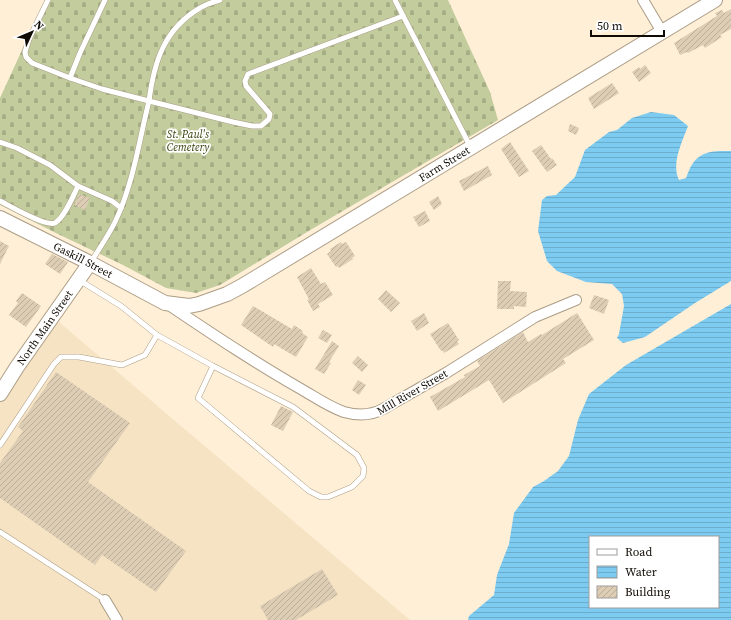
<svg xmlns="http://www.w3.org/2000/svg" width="731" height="620" font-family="'Source Serif 4',serif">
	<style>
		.built { fill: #f6e3c3 }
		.cemetery { fill: url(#cemetery-stones) }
		.water { fill: url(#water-rules); fill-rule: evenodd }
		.building { fill: url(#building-hatch) }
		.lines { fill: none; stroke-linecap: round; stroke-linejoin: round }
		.lane-casing { stroke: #ac9d86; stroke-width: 6 }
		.street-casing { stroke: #ac9d86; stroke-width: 12 }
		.secondary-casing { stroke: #ac9d86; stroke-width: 16 }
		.lane { stroke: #fff; stroke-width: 5 }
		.street { stroke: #fff; stroke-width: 10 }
		.secondary { stroke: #fff; stroke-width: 14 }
		.labels { text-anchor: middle; stroke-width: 3.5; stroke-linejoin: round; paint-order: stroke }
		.park-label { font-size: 11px; font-style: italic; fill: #383f09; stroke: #fff }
		.street-label { font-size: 11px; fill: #0f0a04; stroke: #fff }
	</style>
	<defs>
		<pattern id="cemetery-stones" width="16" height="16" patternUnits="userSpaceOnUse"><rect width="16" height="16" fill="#c2cc9d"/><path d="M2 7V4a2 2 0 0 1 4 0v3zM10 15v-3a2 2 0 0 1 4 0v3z" fill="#a6ae86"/></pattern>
		<pattern id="water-rules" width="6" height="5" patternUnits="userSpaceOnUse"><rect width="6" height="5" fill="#7dcbf1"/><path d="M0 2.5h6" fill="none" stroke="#6badcd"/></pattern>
		<pattern id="building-hatch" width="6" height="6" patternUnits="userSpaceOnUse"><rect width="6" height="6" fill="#ddcdb4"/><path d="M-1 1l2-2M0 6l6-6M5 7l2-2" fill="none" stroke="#bcaf99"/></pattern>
	</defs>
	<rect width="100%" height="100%" fill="#ffefd6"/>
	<path class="built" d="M 52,316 L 168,415 L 410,620 L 0,620 L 0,393 Z"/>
	<path class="cemetery" d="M 45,0 L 448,0 L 490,92 L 498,120 L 312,229 L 220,285 L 196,293 L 166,288 L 123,265 L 60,235 L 0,205 L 0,98 Z"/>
	<g class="water">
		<path d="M 651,112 L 674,115 L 688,126 C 682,142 671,164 679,180 L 686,178 C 688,173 690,167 693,163 C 702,150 717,151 731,151 L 731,281 L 695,303 L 645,337 L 623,343 L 617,338 L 619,334 L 624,306 L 622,294 L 612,284 L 586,282 L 557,271 L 547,261 L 538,231 L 542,200 L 547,196 L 556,195 L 575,177 L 585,150 L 609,132 L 617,130 L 632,118 Z"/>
		<path d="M 731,304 L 731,620 L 468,620 L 469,616 L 494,595 L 497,575 L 509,544 L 514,513 L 533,487 L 544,481 L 558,471 L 569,456 L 578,420 L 589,394 L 626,365 ZM 590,537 L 718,537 L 718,607 L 590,607 Z"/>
	</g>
	<g class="building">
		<path d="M 731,9 L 731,29 L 720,35 L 722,37 L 705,48 L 703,45 L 688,53 L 687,52 L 680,55 L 674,43 L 717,16 L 715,13 L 722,10 L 724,13 Z"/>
		<path d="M 645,65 L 651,73 L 639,82 L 632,72 L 639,67 L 640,69 Z"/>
		<path d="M 612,83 L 619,93 L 594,109 L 588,98 Z"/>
		<path d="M 570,124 L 579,128 L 576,135 L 568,131 Z"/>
		<path d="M 510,142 L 529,171 L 519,177 L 501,149 Z"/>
		<path d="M 541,145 L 551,159 L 552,158 L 557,165 L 547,172 L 532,151 Z"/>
		<path d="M 488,166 L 492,175 L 464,191 L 459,181 Z"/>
		<path d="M 79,194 L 90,198 L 85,210 L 74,205 Z"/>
		<path d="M 438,196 L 442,204 L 434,210 L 429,202 Z"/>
		<path d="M 425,211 L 430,221 L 419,227 L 413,217 Z"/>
		<path d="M 0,241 L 9,246 L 0,264 Z"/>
		<path d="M 341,242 L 342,244 L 346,242 L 355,256 L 352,258 L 353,259 L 339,268 L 338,266 L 336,267 L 327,254 L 331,251 L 330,249 Z"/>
		<path d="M 52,254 L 68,262 L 60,274 L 45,264 Z"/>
		<path d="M 311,268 L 321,284 L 325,282 L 333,295 L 318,304 L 320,307 L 313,311 L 307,300 L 309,299 L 297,277 Z"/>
		<path d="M 498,281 L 511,281 L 510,291 L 527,292 L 526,307 L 514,306 L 514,309 L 497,309 Z"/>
		<path d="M 386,290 L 400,303 L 391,312 L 378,299 Z"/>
		<path d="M 22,293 L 41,306 L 26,327 L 9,315 L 18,303 L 16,301 Z"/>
		<path d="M 594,295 L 609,300 L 604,314 L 589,308 Z"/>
		<path d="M 253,306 L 292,329 L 294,325 L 303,331 L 302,333 L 308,337 L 296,357 L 274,344 L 273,347 L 241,325 Z"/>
		<path d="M 424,313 L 429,323 L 417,331 L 411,321 Z"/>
		<path d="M 577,313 L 594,340 L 563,359 L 566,363 L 503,403 L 489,380 L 438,411 L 430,397 L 465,377 L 464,375 L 480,366 L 477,361 L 523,332 L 528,342 L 541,334 L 542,335 Z"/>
		<path d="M 448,323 L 459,340 L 457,341 L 459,344 L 444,353 L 442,350 L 441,351 L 430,334 Z"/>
		<path d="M 323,330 L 332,335 L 327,343 L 318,338 Z"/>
		<path d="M 332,341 L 339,346 L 329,362 L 331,363 L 324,374 L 315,369 Z"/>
		<path d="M 358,356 L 368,365 L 362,372 L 352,363 Z"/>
		<path d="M 56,372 L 130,423 L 88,482 L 186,551 L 156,592 L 102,555 L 95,565 L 0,498 L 0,463 L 23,431 L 18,427 Z"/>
		<path d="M 358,380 L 366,385 L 359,395 L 352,390 Z"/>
		<path d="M 281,406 L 293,412 L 283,431 L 271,425 Z"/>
		<path d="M 322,569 L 338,595 L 296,620 L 268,620 L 260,606 Z"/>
	</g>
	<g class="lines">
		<defs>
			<g id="lane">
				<path d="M 48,0 L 29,39 L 25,52 L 26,57 L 32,63 L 70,78 L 102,89 L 149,101 C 139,141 133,185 115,222 C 108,236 99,249 91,262"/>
				<path d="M 220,0 C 213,2 206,4 200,8 C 164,29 154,62 149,101 L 233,122 L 252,126 L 261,126 L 269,119 L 270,114 L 246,86 L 245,81 L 248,74 L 403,16"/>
				<path d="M 395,0 L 470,146"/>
				<path d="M 70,78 L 80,53 L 105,0"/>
				<path d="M 0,142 L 17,148 L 50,165 L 78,186 L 112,201 L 121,208"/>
				<path d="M 0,201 C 10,206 46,227 55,223 C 65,217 73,196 78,186"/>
				<path d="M 79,280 L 121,306 L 157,335 L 213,366 L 293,407 L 357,455 L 364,468 L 363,476 L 352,487 L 328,497 L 321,497 L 309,491 L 198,398 L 213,366"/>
				<path d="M 0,445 L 54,364 L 61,357 L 79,357 L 122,365 L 145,355 L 157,335"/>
				<path d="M 0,532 L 105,600"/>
			</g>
			<g id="street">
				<path d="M 643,0 L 662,32"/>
				<path d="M 169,305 C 212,334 255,363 301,389 C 315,397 329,407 344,412 C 358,416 370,416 383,409 L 446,373 L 535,317 L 576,300"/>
				<path d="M 105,600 L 117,620"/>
			</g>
			<g id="secondary">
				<path id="s1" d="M 0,218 L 90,263 L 165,303 L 189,306 L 199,304 L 227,294 L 242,286 L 715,0"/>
				<path id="s2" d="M 0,394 L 17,367 L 90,263"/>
			</g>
		</defs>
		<use href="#lane" class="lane-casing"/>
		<use href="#street" class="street-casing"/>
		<use href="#secondary" class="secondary-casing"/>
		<use href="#lane" class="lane"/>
		<use href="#street" class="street"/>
		<use href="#secondary" class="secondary"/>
	</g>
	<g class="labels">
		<g class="park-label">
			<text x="188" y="138">St. Paul's<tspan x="188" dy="13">Cemetery</tspan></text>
		</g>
		<g class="street-label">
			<text dy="4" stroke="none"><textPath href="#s1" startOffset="503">Farm Street</textPath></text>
			<text dy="4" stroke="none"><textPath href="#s1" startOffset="93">Gaskill Street</textPath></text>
			<text dy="4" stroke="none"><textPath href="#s2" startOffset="80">North Main Street</textPath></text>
			<text transform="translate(412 392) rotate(-30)" y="4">Mill River Street</text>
		</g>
	</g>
	<rect x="589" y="536" width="130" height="72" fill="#ffffff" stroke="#9f9d9b"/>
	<rect x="597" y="549" width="20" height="6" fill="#ffffff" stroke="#9f9d9b"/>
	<text x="625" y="556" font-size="12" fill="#0f0a04">Road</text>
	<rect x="597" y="566" width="20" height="12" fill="url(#water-rules)" stroke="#9f9d9b"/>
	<text x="625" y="576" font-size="12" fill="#0f0a04">Water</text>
	<rect x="597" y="586" width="20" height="12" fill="url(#building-hatch)" stroke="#9f9d9b"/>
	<text x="625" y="596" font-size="12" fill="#0f0a04">Building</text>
	<g transform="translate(32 32) rotate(46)" stroke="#ffffff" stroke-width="3" paint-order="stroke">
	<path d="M0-3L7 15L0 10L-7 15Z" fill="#0f0a04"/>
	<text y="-6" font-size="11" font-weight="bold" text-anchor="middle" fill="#0f0a04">N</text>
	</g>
	<path d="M591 30v6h73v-6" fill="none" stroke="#0f0a04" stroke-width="2"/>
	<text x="597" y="30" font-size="12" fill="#0f0a04" stroke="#ffffff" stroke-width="3" paint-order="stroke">50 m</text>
</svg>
